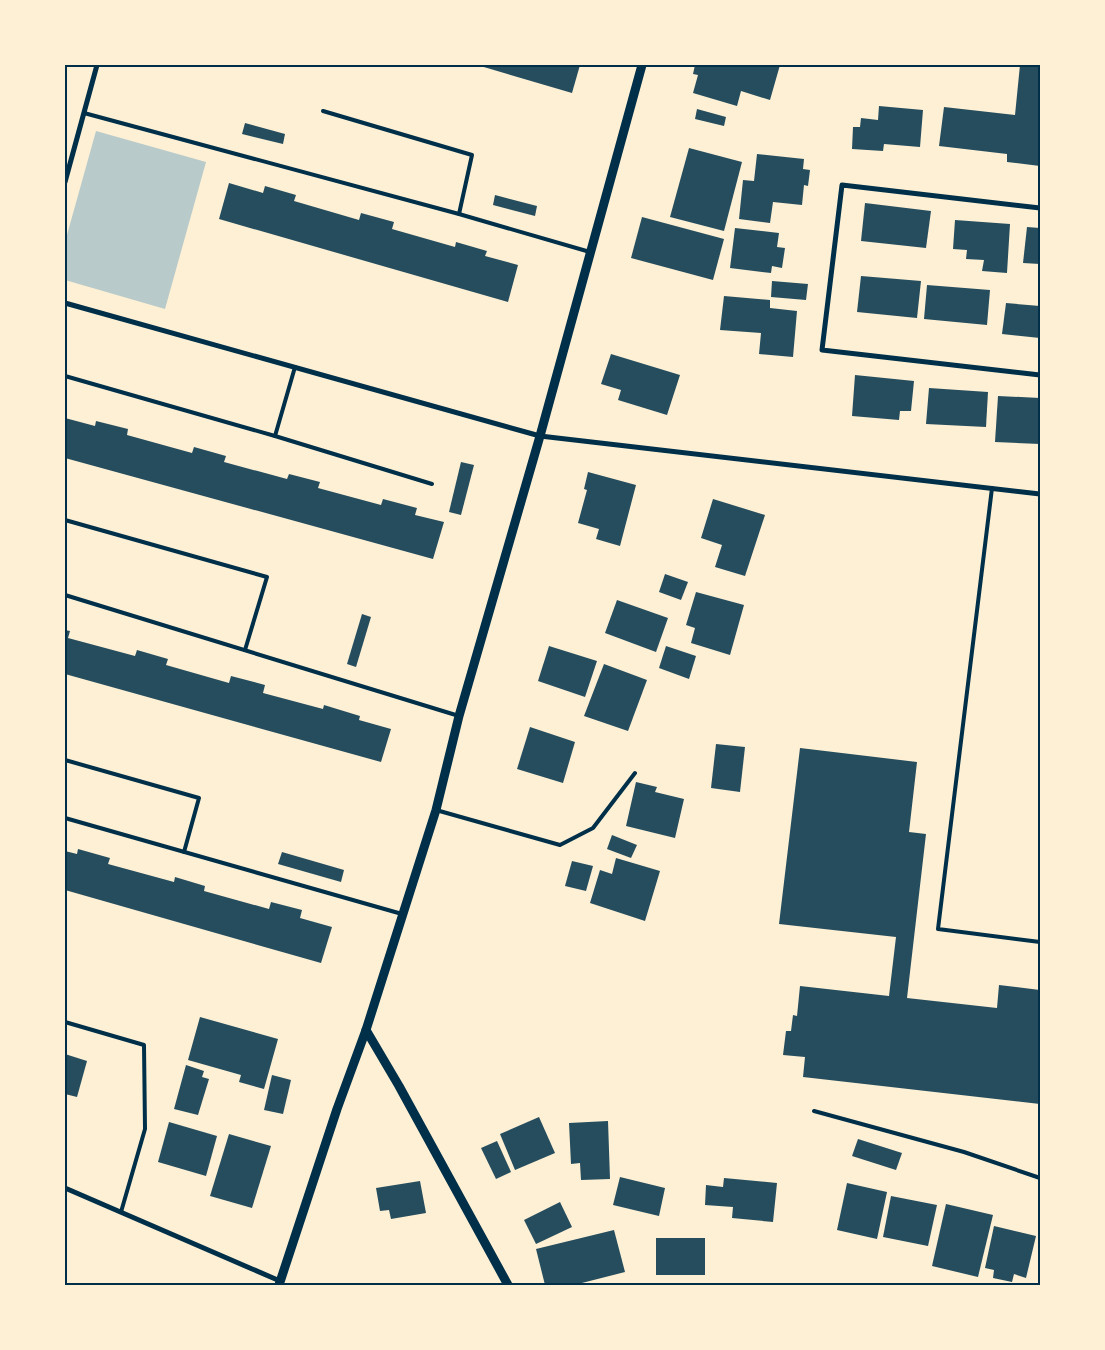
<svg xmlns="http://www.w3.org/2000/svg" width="1105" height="1350" font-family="'DM Sans',sans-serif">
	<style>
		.green { fill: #b9caca }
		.building { fill: #264d5e }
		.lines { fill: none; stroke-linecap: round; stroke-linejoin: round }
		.service { stroke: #003049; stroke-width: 4 }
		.minor { stroke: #003049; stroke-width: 5 }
		.tertiary { stroke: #003049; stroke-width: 9 }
		.neatline { fill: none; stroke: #003049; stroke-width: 2 }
	</style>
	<rect width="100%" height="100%" fill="#fdf0d5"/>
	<path class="green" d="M 96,131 L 206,162 L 165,309 L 65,280 L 65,242 Z"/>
	<g class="building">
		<path d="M 477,65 L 580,65 L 572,93 Z"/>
		<path d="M 695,65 L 780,65 L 770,100 L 741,91 L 737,106 L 693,93 L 698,75 L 693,74 Z"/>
		<path d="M 1020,65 L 1040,65 L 1040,166 L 1007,162 L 1007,154 L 939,146 L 944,107 L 1015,115 Z"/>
		<path d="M 879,106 L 923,110 L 920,147 L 884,144 L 883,151 L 852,149 L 853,127 L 860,127 L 861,118 L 878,120 Z"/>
		<path d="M 697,109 L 726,117 L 724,126 L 695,119 Z"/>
		<path d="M 245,123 L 285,134 L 283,144 L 242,134 Z"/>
		<path d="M 689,148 L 742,162 L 724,231 L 670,217 Z"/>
		<path d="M 757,154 L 804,159 L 803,169 L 810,170 L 808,186 L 804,185 L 802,205 L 773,202 L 770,223 L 739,219 L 743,180 L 754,181 Z"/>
		<path d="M 229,183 L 263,193 L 265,186 L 296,195 L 294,201 L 359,220 L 361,213 L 394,222 L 392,229 L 455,247 L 456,242 L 487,251 L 485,256 L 518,265 L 508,302 L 219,219 Z"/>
		<path d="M 495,195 L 537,206 L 535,216 L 493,205 Z"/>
		<path d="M 865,203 L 931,211 L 926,248 L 861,241 Z"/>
		<path d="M 642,217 L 724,239 L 713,280 L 631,258 Z"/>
		<path d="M 955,220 L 1010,224 L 1007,273 L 982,271 L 984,260 L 966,259 L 967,250 L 953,249 Z"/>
		<path d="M 1027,227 L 1040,228 L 1040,264 L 1023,263 Z"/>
		<path d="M 735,228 L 779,233 L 777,247 L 785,248 L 782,268 L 772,266 L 771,273 L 730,268 Z"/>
		<path d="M 861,276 L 921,281 L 917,318 L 857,312 Z"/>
		<path d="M 772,281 L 808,284 L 806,300 L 771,297 Z"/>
		<path d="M 927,285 L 990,290 L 987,325 L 924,319 Z"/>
		<path d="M 724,296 L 770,300 L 770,308 L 797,311 L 793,357 L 759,354 L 761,333 L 720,330 Z"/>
		<path d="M 1006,303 L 1040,306 L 1040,338 L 1002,334 Z"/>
		<path d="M 611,354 L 680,375 L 667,415 L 618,400 L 621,390 L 601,384 Z"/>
		<path d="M 855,375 L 914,381 L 911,411 L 900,411 L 899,420 L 852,416 Z"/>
		<path d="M 929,388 L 988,392 L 986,427 L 926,424 Z"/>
		<path d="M 998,396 L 1040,398 L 1040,444 L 995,442 Z"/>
		<path d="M 65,418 L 95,426 L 96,421 L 128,429 L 127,435 L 192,453 L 194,447 L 226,456 L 224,462 L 287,479 L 289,474 L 320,482 L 318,488 L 381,505 L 383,499 L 417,508 L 415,515 L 444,522 L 433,559 L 65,458 Z"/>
		<path d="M 461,462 L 474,465 L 461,515 L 449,512 Z"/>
		<path d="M 588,472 L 636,485 L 620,546 L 596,539 L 599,529 L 578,523 L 587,490 L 584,489 Z"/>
		<path d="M 713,499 L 765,515 L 745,576 L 715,567 L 722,545 L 701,538 Z"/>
		<path d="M 665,574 L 688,582 L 681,600 L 659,592 Z"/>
		<path d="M 696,592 L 744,605 L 730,655 L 691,643 L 695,628 L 686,625 Z"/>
		<path d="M 617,600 L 668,618 L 656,652 L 605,633 Z"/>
		<path d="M 362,614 L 371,617 L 356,667 L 347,664 Z"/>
		<path d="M 65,630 L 70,631 L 68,638 L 135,656 L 137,650 L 168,659 L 166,665 L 229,683 L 231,676 L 265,685 L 263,693 L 323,709 L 324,705 L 360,716 L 359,720 L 391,729 L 381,762 L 65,674 Z"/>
		<path d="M 549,646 L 597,661 L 585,697 L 538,681 Z"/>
		<path d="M 666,646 L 696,656 L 689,679 L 659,668 Z"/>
		<path d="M 604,664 L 647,680 L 628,731 L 584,716 Z"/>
		<path d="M 530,727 L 575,742 L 563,783 L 517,769 Z"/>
		<path d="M 716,744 L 745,747 L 740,792 L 711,788 Z"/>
		<path d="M 800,748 L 917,762 L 909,832 L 926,834 L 907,998 L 997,1008 L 999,985 L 1040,990 L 1040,1104 L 803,1077 L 805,1057 L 783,1055 L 786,1031 L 791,1031 L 793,1015 L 797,1016 L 800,986 L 889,996 L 896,937 L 779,924 Z"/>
		<path d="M 636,782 L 657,787 L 655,792 L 684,799 L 675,838 L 626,826 Z"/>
		<path d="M 612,835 L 637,845 L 631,858 L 607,849 Z"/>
		<path d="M 78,849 L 110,858 L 108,864 L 174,882 L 175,877 L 205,886 L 204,891 L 269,909 L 271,902 L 302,910 L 300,918 L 332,927 L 321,963 L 65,890 L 65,851 L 77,854 Z"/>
		<path d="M 282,852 L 344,870 L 341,882 L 278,864 Z"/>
		<path d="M 616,858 L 660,871 L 645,921 L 590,903 L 600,870 L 612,874 Z"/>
		<path d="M 572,861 L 593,866 L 586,891 L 565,886 Z"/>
		<path d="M 200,1017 L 278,1039 L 264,1089 L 239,1082 L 241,1075 L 188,1060 Z"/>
		<path d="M 65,1054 L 87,1061 L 77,1097 L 65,1094 Z"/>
		<path d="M 186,1065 L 204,1071 L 202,1077 L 209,1079 L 198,1115 L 174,1109 Z"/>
		<path d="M 272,1075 L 291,1080 L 283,1114 L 264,1110 Z"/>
		<path d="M 539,1117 L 555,1153 L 515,1170 L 500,1134 Z"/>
		<path d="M 608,1121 L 610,1179 L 581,1180 L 580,1163 L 571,1164 L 569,1123 Z"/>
		<path d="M 169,1122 L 217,1136 L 206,1176 L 158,1162 Z"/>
		<path d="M 229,1134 L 271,1146 L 252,1208 L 210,1196 Z"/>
		<path d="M 858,1139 L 902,1153 L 896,1170 L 852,1156 Z"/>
		<path d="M 497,1141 L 511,1172 L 496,1179 L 481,1148 Z"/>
		<path d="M 620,1177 L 665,1188 L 659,1216 L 613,1205 Z"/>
		<path d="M 724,1178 L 777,1183 L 773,1222 L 732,1218 L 733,1207 L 705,1205 L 706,1185 L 723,1187 Z"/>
		<path d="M 420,1181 L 426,1213 L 391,1219 L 389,1210 L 380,1211 L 376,1188 Z"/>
		<path d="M 847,1183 L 887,1192 L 877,1239 L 837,1230 Z"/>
		<path d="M 891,1196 L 937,1205 L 928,1246 L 883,1237 Z"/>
		<path d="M 560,1202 L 572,1227 L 536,1244 L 524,1220 Z"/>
		<path d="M 946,1204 L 993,1215 L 978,1277 L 932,1266 Z"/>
		<path d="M 994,1226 L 1036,1236 L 1026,1278 L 1014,1274 L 1012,1282 L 993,1278 L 994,1270 L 985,1268 Z"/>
		<path d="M 614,1230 L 625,1272 L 574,1285 L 545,1285 L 536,1249 Z"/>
		<rect x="656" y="1238" width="49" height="37"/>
	</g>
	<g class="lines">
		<g class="service">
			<path d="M 323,111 L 472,155 L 459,214"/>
			<path d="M 84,113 L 459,214 L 590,252"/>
			<path d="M 65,376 L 275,436 L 432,484"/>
			<path d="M 275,436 L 295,367"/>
			<path d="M 992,488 L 938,929 L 1040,942"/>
			<path d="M 65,520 L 267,577 L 245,650"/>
			<path d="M 65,595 L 459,716"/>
			<path d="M 65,760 L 199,798 L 184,852"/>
			<path d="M 436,810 L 560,845 L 593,828 L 635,773"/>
			<path d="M 65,818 L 402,914"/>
			<path d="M 65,1022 L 144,1045 L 145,1129 L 121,1212"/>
			<path d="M 814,1111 L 964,1152 L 1040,1178"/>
		</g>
		<g class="minor">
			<path d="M 65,182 L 97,65"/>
			<path d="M 1040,208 L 842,185 L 822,350 L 1040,375"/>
			<path d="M 65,303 L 540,436 L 1040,494"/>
			<path d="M 65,1188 L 280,1281"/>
		</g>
		<g class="tertiary">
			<path d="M 366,1030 L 399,1086 L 508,1285"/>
			<path d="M 279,1285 L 337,1109 L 366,1030 L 436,810 L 459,716 L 540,436 L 642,65"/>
		</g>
	</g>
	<rect width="1105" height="1350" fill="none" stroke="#fdf0d5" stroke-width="132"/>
	<rect x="66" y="66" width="973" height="1218" class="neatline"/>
</svg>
